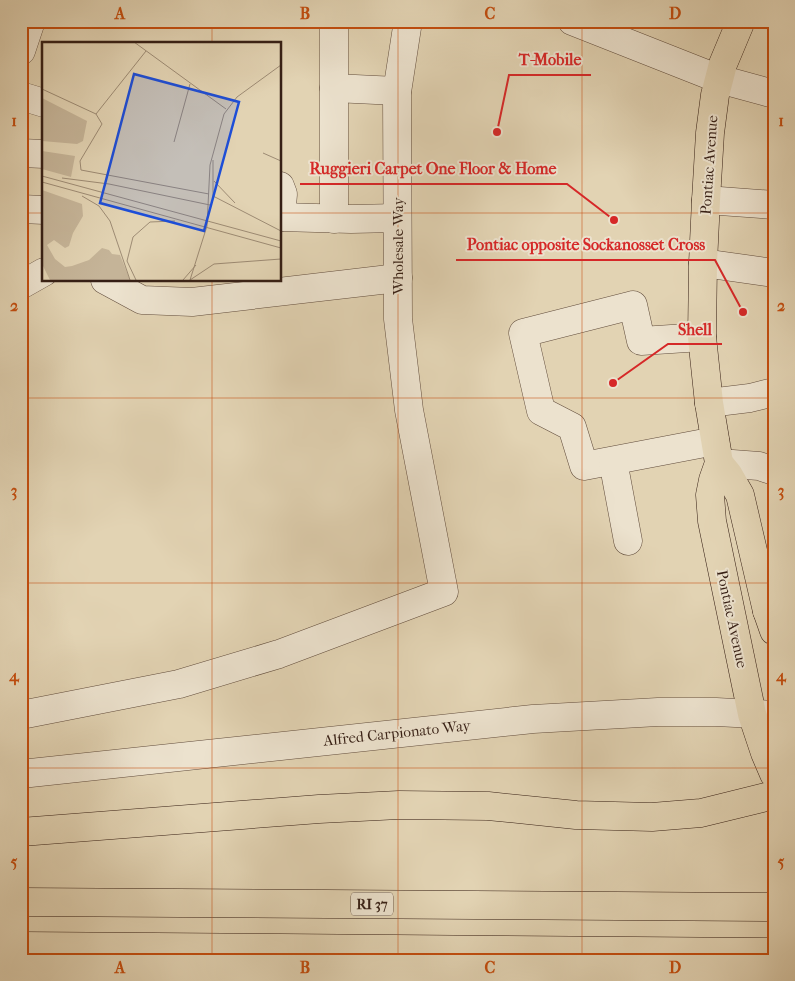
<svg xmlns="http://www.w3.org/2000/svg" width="795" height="981" font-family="'IM FELL French Canon',serif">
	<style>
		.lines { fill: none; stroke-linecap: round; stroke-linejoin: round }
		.minor-casing { stroke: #614c3c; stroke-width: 29 }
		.major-casing { stroke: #361f15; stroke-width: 29 }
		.highway-casing { stroke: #361f15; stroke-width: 29 }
		.minor { stroke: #ece2ce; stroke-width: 28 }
		.major { stroke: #e2d3b3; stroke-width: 28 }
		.highway { stroke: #e2d3b3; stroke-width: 28 }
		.grid { fill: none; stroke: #c44d0e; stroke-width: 1; stroke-opacity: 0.55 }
		.labels { text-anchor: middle; stroke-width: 4; stroke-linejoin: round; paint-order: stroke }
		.shield { fill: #ece2ce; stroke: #6d5a4c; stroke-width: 1 }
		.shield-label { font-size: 14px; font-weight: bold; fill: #361f15 }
		.street-label { font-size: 15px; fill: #361f15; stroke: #ece2ce }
		.inset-road { fill: none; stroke: #9d8b74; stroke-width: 1 }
		.view { fill: #1d4ed8; fill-opacity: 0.15; stroke: #1d4ed8; stroke-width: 2.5 }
		.inset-edge { fill: none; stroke: #361f15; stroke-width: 2.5 }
		.leader { fill: none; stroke: #d62828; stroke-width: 2 }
		.callout-dot { fill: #d62828; stroke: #ece2ce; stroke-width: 2 }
		.callout-label { font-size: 16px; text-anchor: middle; font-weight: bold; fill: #d62828; stroke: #ece2ce; stroke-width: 4; stroke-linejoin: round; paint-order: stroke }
		.neatline { fill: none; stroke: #c44d0e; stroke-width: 2 }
		.grid-label { font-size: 16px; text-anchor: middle; font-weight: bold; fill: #c44d0e }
	</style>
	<rect width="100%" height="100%" fill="#e2d3b3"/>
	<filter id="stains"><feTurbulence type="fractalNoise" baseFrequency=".004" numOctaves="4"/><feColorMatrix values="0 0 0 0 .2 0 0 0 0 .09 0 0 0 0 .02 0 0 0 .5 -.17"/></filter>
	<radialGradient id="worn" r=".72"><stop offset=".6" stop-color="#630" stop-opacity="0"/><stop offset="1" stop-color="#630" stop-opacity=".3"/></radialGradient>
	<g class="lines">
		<defs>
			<g id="minor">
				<path d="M 572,21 L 719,79 L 774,94"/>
				<path d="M 21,51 L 31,21"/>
				<path d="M 334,88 L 397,91"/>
				<path d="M 21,96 L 44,103"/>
				<path d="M 21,153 L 44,154"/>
				<path d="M 280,186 L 283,194 L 281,217"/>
				<path d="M 706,200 L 774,205"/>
				<path d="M 21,209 L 44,210"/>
				<path d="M 280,217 L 351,219 L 397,218"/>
				<path d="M 334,219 L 334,21"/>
				<path d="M 703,263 L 774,273"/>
				<path d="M 105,280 L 142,300 L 192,302 L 398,278"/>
				<path d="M 21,285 L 44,272"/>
				<path d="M 702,337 L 641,341 L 633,305 L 523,333 L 541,411 L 572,427 L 584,466 L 715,441"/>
				<path d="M 709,403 L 750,398 L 774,392"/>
				<path d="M 613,461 L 628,541"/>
				<path d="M 719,463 L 759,466 L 774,471"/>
				<path d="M 21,715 L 179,684 L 279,654 L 444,592 L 409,410 L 398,319 L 397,92 L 408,21"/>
				<path d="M 21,774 L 533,719 L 658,712 L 716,712 L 774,715"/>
			</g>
			<g id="major">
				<path d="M 741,21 L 723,64 L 715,95 L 710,133 L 706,200 L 703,263 L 702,337 L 709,403 L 719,463 L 713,480 L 710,495 L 712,521 L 752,714 L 765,753 L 774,774"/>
				<path d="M 719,463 L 728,474 L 740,495 L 767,611 L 774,631"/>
			</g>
			<g id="highway">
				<path d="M 767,611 L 774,622"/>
				<path d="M 21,832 L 319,809 L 399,805 L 488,806 L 576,815 L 652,817 L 701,813 L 774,795"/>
				<path d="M 21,902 L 774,907"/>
				<path d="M 21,946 L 774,952"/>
			</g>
		</defs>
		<use href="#minor" class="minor-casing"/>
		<use href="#major" class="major-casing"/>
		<use href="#highway" class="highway-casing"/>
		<use href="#minor" class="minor"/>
		<use href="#major" class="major"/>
		<use href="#highway" class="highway"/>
	</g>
	<path class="grid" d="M 212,21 L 212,44M 398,21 L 398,960M 582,21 L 582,960M 21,213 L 44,213M 280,213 L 774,213M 212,280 L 212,960M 21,398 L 774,398M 21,583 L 774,583M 21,768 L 774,768"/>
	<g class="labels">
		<rect class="shield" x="351" y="892.5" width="42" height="23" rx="4"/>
		<g class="shield-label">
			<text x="372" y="909">RI 37</text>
		</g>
		<g class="street-label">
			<text transform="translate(709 165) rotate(-86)" y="5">Pontiac Avenue</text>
			<text transform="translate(398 246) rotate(-90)" y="5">Wholesale Way</text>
			<text transform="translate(732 619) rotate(78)" y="5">Pontiac Avenue</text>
			<text transform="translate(397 733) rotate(-6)" y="5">Alfred Carpionato Way</text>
		</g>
	</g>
	<g transform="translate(42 42)">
		<rect width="239" height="239" fill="#e2d3b3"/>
		<path d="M 0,109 L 33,114 L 29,135 L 0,127 ZM 0,148 L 40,162 L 41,174 L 31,191 L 27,204 L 23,206 L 12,198 L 5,203 L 13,217 L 23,225 L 30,224 L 47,218 L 60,206 L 67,208 L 70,212 L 78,213 L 88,238 L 8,238 L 0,222 Z" fill="#c5b498"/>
		<path d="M 0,56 L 45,79 L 41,99 L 35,102 L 0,99 Z" fill="#c5b498"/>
		<path class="inset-road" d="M 92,0 L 184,67M 0,47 L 54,72 L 104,9M 54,72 L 60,82 L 38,119 L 39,128 L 167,152M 132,100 L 148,42M 221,111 L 239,119M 0,134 L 239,199M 20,136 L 67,142 L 168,163M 172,139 L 193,161M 0,140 L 239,206M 40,154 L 57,164 L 68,179 L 88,238M 171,154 L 239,189M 171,156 L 171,118M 94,238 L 85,219 L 91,195 L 108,180 L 133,179M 141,238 L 154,223M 148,238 L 165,184 L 168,123 L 182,72 L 195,55 L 239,23M 148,238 L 172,222 L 239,217"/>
		<path class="view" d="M 92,32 L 197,60 L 162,189 L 58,161 Z"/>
		<rect width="239" height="239" class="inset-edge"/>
	</g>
	<path class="leader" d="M497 132L509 75H591M614 220L567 184H300M743 312L715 260H456M613 383L668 344H722"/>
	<g class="callout-dot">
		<circle cx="497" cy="132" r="5"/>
		<circle cx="614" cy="220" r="5"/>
		<circle cx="743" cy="312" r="5"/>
		<circle cx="613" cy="383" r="5"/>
	</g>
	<g class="callout-label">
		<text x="550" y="65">T-Mobile</text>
		<text x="433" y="174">Ruggieri Carpet One Floor &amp; Home</text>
		<text x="586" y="250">Pontiac opposite Sockanosset Cross</text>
		<text x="695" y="335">Shell</text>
	</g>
	<rect width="795" height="981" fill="none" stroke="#e2d3b3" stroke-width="55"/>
	<rect x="28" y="28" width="740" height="926" class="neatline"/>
	<g class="grid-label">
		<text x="120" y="19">A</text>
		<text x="305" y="19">B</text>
		<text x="490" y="19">C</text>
		<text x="675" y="19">D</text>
		<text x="14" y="126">1</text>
		<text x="781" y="126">1</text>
		<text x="14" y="311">2</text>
		<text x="781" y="311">2</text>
		<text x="14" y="496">3</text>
		<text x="781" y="496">3</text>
		<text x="14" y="681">4</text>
		<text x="781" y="681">4</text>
		<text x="14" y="867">5</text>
		<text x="781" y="867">5</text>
		<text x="120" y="973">A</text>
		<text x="305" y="973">B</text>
		<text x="490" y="973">C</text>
		<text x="675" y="973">D</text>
	</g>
	<rect width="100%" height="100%" filter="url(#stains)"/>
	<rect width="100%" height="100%" fill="url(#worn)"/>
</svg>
